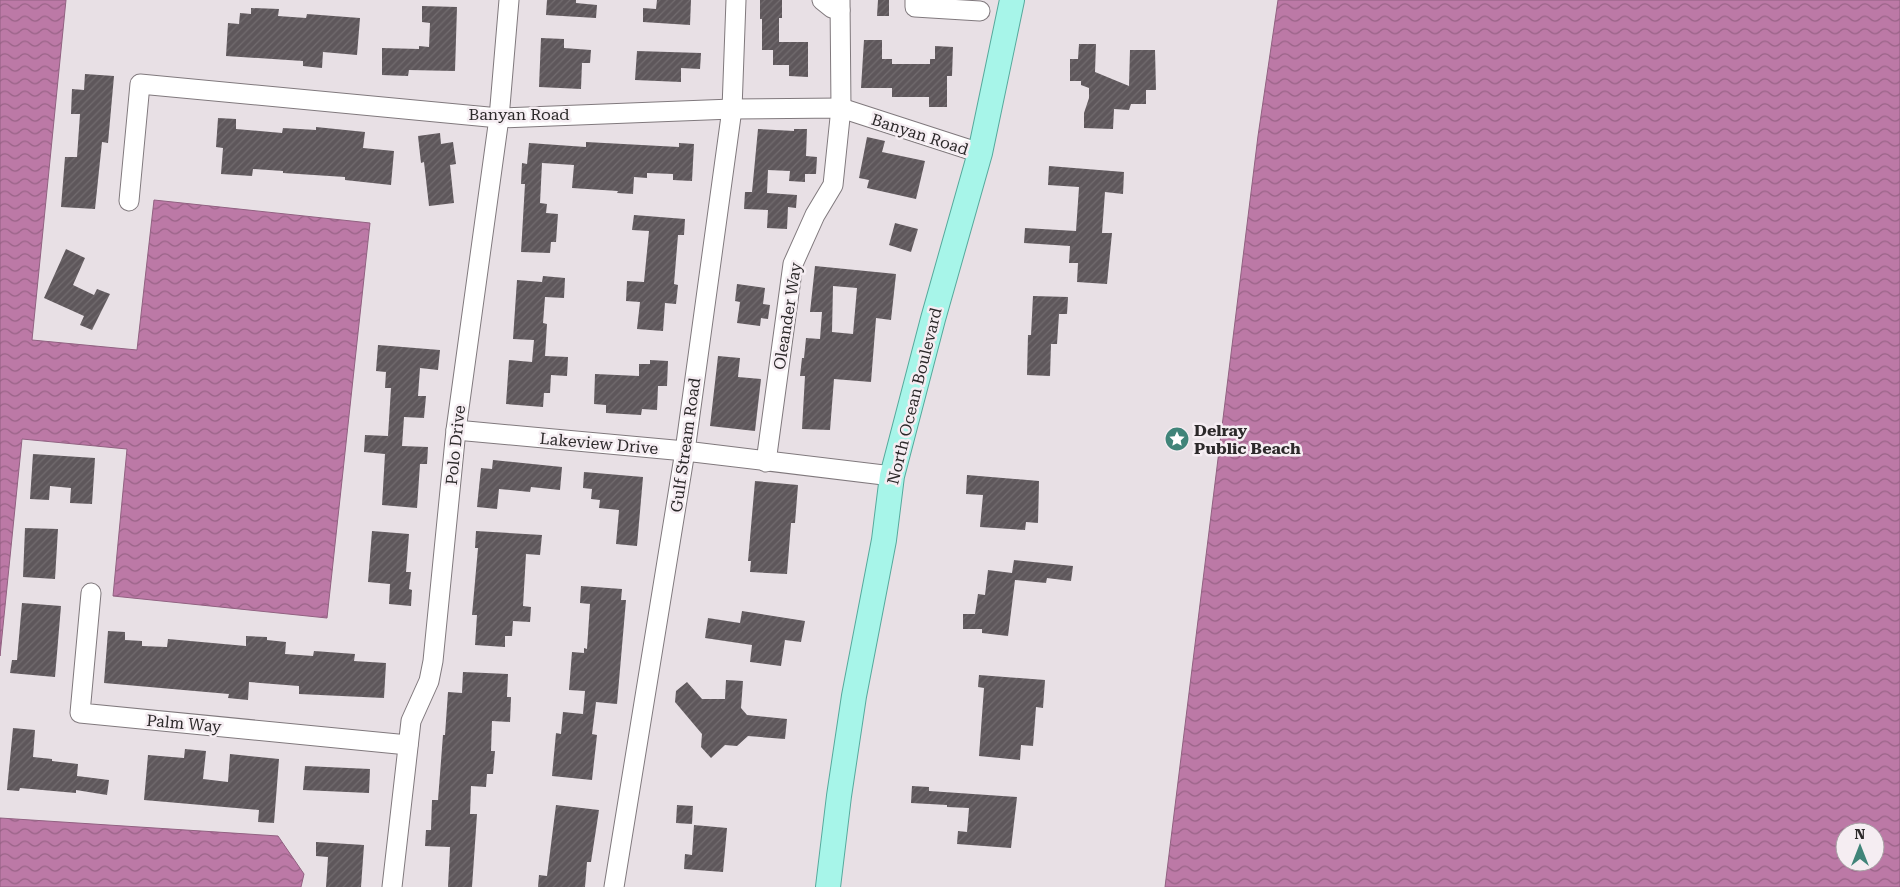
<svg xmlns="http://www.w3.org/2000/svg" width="1900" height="887" font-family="'Roboto Serif',serif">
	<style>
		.water { fill: url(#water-waves); stroke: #916181; fill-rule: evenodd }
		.building { fill: url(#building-hatch); fill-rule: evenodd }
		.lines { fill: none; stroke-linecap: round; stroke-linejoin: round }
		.minor-casing { stroke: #80797d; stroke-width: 21 }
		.major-casing { stroke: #56a99c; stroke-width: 26 }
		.minor { stroke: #fff; stroke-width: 19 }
		.major { stroke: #a7f5e9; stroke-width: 24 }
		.labels { text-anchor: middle; stroke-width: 5; stroke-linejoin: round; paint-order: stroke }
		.street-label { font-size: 16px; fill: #2c292a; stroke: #f5edf2 }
		.poi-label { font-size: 16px; font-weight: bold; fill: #2c292a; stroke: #f5edf2; text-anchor: start }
	</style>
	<defs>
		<pattern id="water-waves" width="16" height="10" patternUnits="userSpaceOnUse" patternTransform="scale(1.25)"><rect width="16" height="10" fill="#bc79a6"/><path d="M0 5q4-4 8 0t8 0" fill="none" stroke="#996387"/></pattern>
		<pattern id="building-hatch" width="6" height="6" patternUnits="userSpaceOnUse" patternTransform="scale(1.25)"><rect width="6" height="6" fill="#5e575b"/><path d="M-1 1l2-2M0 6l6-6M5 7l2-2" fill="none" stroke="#726c6f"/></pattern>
	</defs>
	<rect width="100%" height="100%" fill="#e8e0e5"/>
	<g class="water">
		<path d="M 0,0 L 66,0 L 32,340 L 137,350 L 154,200 L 370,223 L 327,618 L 113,596 L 127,449 L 22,439 L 0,656 Z"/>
		<path d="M 1278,0 L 1900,0 L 1900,887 L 1165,887 L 1258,136 ZM 1845,832 L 1875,832 L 1875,862 L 1845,862 Z"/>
		<path d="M 0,818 L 278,836 L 304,874 L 301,887 L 0,887 Z"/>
	</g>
	<g class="building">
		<path d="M 547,0 L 576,0 L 576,3 L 597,5 L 596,18 L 546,15 Z"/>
		<path d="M 657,0 L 691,0 L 690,25 L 643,22 L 643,8 L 656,9 Z"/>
		<path d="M 760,0 L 782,0 L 782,18 L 779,18 L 779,42 L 808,42 L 808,77 L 789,76 L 789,65 L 773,65 L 773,50 L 762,50 L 762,19 L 760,19 Z"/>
		<path d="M 878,0 L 889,0 L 889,16 L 877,16 Z"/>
		<path d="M 422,6 L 457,7 L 455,71 L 409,70 L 408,76 L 382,75 L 382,48 L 419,49 L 419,46 L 429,47 L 430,23 L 422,22 Z"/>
		<path d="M 251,8 L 279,9 L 278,16 L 306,18 L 307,14 L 360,18 L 357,55 L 323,52 L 322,68 L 303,66 L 303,61 L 226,56 L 228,23 L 239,24 L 240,13 L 251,14 Z"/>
		<path d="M 541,38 L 564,39 L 564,48 L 591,50 L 590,63 L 582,63 L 581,89 L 539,87 Z"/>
		<path d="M 864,40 L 882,40 L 882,59 L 892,59 L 892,64 L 930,64 L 930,59 L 935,59 L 935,46 L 953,47 L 952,76 L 947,76 L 947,107 L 929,107 L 929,97 L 892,97 L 892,88 L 861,88 Z"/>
		<path d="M 1079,44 L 1096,44 L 1095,72 L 1129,86 L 1130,50 L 1155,50 L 1156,90 L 1146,90 L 1146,104 L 1131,104 L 1129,110 L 1114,109 L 1113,129 L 1084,128 L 1084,113 L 1089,98 L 1089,88 L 1081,85 L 1081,81 L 1070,81 L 1070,59 L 1078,59 Z"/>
		<path d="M 637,51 L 701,53 L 700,69 L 681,68 L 681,82 L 635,80 Z"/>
		<path d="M 85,74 L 114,76 L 108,143 L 102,142 L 95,209 L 61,207 L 65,157 L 77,157 L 80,114 L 71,114 L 72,89 L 84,90 Z"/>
		<path d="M 218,118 L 236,119 L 236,129 L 282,133 L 283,128 L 316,130 L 316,127 L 365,132 L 363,148 L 394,151 L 391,185 L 345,180 L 345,177 L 283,173 L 283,171 L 253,169 L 252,176 L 221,174 L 223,148 L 216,147 Z"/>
		<path d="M 758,129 L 794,131 L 794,129 L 807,129 L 806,156 L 817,157 L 816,174 L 805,174 L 805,182 L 789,181 L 790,171 L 768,170 L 767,193 L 797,195 L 796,208 L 788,207 L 787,229 L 767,228 L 768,210 L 744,209 L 745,192 L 752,192 Z"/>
		<path d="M 440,133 L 441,144 L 453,142 L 456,164 L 450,165 L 454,203 L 429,206 L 424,162 L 421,163 L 418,136 Z"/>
		<path d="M 867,137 L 885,141 L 882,152 L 925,161 L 916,199 L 867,188 L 869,180 L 859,178 Z"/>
		<path d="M 586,142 L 679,147 L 679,143 L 694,144 L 692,181 L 673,180 L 673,174 L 647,173 L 647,178 L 634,177 L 633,194 L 617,193 L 618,191 L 572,188 L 574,165 L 542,163 L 540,203 L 547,204 L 546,213 L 558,214 L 556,242 L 551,242 L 550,253 L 521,252 L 525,184 L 521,184 L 522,163 L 527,164 L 529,143 L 586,147 Z"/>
		<path d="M 1049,166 L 1124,172 L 1123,194 L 1105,192 L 1102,233 L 1112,233 L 1107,284 L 1077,282 L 1078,263 L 1069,263 L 1070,246 L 1024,243 L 1025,228 L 1076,231 L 1079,187 L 1048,185 Z"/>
		<path d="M 634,215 L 685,219 L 684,235 L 678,235 L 674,284 L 678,285 L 676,304 L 665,303 L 663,331 L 637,329 L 640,302 L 626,301 L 627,281 L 644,282 L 649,231 L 632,230 Z"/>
		<path d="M 895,223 L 918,229 L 911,252 L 889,245 Z"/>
		<path d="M 66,249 L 85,258 L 73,285 L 94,295 L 97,289 L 110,294 L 92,330 L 80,325 L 84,316 L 44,298 Z"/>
		<path d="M 815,266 L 896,274 L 891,320 L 876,318 L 871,382 L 834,379 L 830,430 L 802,429 L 805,376 L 800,376 L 802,358 L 804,358 L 806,338 L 820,339 L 822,312 L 810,312 ZM 833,286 L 857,288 L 853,334 L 832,332 Z"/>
		<path d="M 543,276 L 565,278 L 564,298 L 545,297 L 543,323 L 547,324 L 545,356 L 568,357 L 567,376 L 551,375 L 550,393 L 544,393 L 543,407 L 506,404 L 509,360 L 532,362 L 534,340 L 513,339 L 517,280 L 542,282 Z"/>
		<path d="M 737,284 L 765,288 L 763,304 L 770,305 L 768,319 L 761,318 L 760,326 L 737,323 L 740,302 L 735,301 Z"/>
		<path d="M 1033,296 L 1068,297 L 1067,314 L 1059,314 L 1057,344 L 1051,344 L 1050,376 L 1027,375 L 1028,335 L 1031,335 Z"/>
		<path d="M 378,345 L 440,350 L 438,370 L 420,368 L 418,396 L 426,396 L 424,418 L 404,417 L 402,446 L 428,447 L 427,464 L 420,464 L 417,508 L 382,505 L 385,454 L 364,452 L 365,435 L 388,436 L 391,388 L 385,388 L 386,372 L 376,371 Z"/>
		<path d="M 718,356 L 740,358 L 738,377 L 761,379 L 755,431 L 710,426 Z"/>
		<path d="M 650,360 L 668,361 L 667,386 L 658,386 L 657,410 L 642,409 L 641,415 L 606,413 L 606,405 L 594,404 L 595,374 L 639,376 L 639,364 L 650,364 Z"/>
		<path d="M 33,454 L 95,458 L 92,504 L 70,503 L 71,488 L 50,486 L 49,500 L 30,499 Z"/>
		<path d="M 493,460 L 562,467 L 560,490 L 531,487 L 530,492 L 499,489 L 497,509 L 477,507 L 481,468 L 492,469 Z"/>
		<path d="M 584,472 L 643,477 L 637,546 L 616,544 L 619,510 L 599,508 L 600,500 L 591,499 L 592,489 L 583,488 Z"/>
		<path d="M 967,475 L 1039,481 L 1038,523 L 1026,522 L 1025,530 L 980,527 L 983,495 L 966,494 Z"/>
		<path d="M 755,481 L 798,485 L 795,523 L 791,523 L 787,574 L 750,572 L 751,561 L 748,561 Z"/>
		<path d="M 25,528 L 58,529 L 55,579 L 23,577 Z"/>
		<path d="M 372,531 L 409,534 L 406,572 L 411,572 L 409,589 L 412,590 L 411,606 L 389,604 L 390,584 L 368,582 Z"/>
		<path d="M 476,531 L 542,535 L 540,555 L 526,554 L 523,606 L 531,607 L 530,622 L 513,621 L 512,636 L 505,636 L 505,647 L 475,645 L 477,615 L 472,615 L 478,548 L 475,548 Z"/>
		<path d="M 1014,560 L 1073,566 L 1071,581 L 1047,578 L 1046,583 L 1015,580 L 1008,636 L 982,633 L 982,629 L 963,629 L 963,614 L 975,614 L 978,594 L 985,595 L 988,570 L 1012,573 Z"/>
		<path d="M 581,586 L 622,589 L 621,600 L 626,600 L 617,704 L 596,702 L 592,734 L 597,735 L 592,780 L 552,776 L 556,733 L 561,734 L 563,712 L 583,714 L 585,691 L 569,690 L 572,652 L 584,653 L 584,648 L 587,649 L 590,604 L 580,603 Z"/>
		<path d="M 22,603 L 61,606 L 55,677 L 10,673 L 12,660 L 17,660 Z"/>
		<path d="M 742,611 L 805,621 L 801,642 L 785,640 L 781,666 L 750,662 L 752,645 L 705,638 L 708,618 L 740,623 Z"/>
		<path d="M 108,631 L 125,632 L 125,640 L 142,641 L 142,646 L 167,647 L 168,639 L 246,646 L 246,636 L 267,637 L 267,640 L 286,642 L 285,654 L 313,656 L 314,651 L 355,654 L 354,661 L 386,663 L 384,698 L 299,694 L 299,686 L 249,682 L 248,700 L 228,698 L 229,694 L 104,683 Z"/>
		<path d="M 463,672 L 508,674 L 507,697 L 511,697 L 510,722 L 492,721 L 491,751 L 495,751 L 493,774 L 487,774 L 486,787 L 471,786 L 470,814 L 477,814 L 472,887 L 448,887 L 450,847 L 425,846 L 426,830 L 431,830 L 432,800 L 438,800 L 443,735 L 445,735 L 448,692 L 462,693 Z"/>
		<path d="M 979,675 L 1045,680 L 1043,708 L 1036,707 L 1033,746 L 1021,745 L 1020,760 L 979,756 L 984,688 L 978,687 Z"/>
		<path d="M 726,680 L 743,681 L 741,708 L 747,715 L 787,719 L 785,739 L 748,736 L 737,746 L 725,745 L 711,758 L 701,747 L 702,734 L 675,702 L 676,691 L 687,682 L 702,699 L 725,699 Z"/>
		<path d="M 13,728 L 35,730 L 33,757 L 52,759 L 52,761 L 78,764 L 77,776 L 109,780 L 107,795 L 76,790 L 76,793 L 20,788 L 19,791 L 7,790 Z"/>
		<path d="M 185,749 L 206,751 L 203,779 L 228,782 L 230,754 L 279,759 L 274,823 L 258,822 L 259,810 L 144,800 L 148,755 L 184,758 Z"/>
		<path d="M 305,766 L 370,769 L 369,793 L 303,790 Z"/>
		<path d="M 912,786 L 929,787 L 929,791 L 1017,797 L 1011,848 L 957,844 L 958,831 L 967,832 L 969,808 L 947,807 L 947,805 L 911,803 Z"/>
		<path d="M 556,805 L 599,810 L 591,862 L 587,862 L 585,887 L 538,887 L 539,875 L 547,876 Z"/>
		<path d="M 677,805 L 693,806 L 692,824 L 676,823 Z"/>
		<path d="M 694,825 L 727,828 L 723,872 L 684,869 L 685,854 L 692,855 Z"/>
		<path d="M 316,842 L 364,845 L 361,887 L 326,887 L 328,857 L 316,856 Z"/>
	</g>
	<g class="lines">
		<defs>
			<g id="minor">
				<path d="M 822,0 L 832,8 L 840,10"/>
				<path d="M 915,0 L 915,7 L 980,11"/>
				<path d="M 129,201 L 140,84 L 499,118 L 732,109 L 841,108 L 980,153"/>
				<path d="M 456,430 L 685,451 L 892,476"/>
				<path d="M 766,462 L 793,264 L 815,215 L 833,185 L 841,108 L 840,0"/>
				<path d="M 91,593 L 80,713 L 408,745"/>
				<path d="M 392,887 L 411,721 L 429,681 L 433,661 L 456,430 L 499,118 L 509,0"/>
				<path d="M 614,887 L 685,451 L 732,109 L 736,0"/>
			</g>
			<path id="major" d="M 828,887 L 839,796 L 854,696 L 884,540 L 892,476 L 933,319 L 980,153 L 1012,0"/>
		</defs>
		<use href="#minor" class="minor-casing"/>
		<use href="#major" class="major-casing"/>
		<use href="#minor" class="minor"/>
		<use href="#major" class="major"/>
	</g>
	<defs>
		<symbol id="sight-disc" viewBox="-11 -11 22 22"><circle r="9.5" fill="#408479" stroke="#f5edf2"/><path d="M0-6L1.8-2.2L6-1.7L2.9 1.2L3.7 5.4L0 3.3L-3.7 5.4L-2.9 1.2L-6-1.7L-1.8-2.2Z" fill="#fff"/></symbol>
	</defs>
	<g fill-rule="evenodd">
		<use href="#sight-disc" x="1163" y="425" width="28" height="28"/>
	</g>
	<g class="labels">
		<g class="street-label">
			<text x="519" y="120">Banyan Road</text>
			<text transform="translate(920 134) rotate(18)" y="6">Banyan Road</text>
			<text transform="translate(787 316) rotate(-81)" y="6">Oleander Way</text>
			<text transform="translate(914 396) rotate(-76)" y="6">North Ocean Boulevard</text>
			<text transform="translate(599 443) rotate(5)" y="6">Lakeview Drive</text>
			<text transform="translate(455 445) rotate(-84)" y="6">Polo Drive</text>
			<text transform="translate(685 445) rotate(-82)" y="6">Gulf Stream Road</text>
			<text transform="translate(184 723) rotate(5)" y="6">Palm Way</text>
		</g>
		<g class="poi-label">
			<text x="1194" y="436">Delray<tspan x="1194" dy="18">Public Beach</tspan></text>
		</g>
	</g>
	<g transform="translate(1860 847)"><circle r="24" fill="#f5edf2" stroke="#a59fa2"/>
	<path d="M0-4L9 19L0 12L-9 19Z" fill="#408479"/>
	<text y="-8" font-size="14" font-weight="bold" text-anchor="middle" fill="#2c292a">N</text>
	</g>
</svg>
